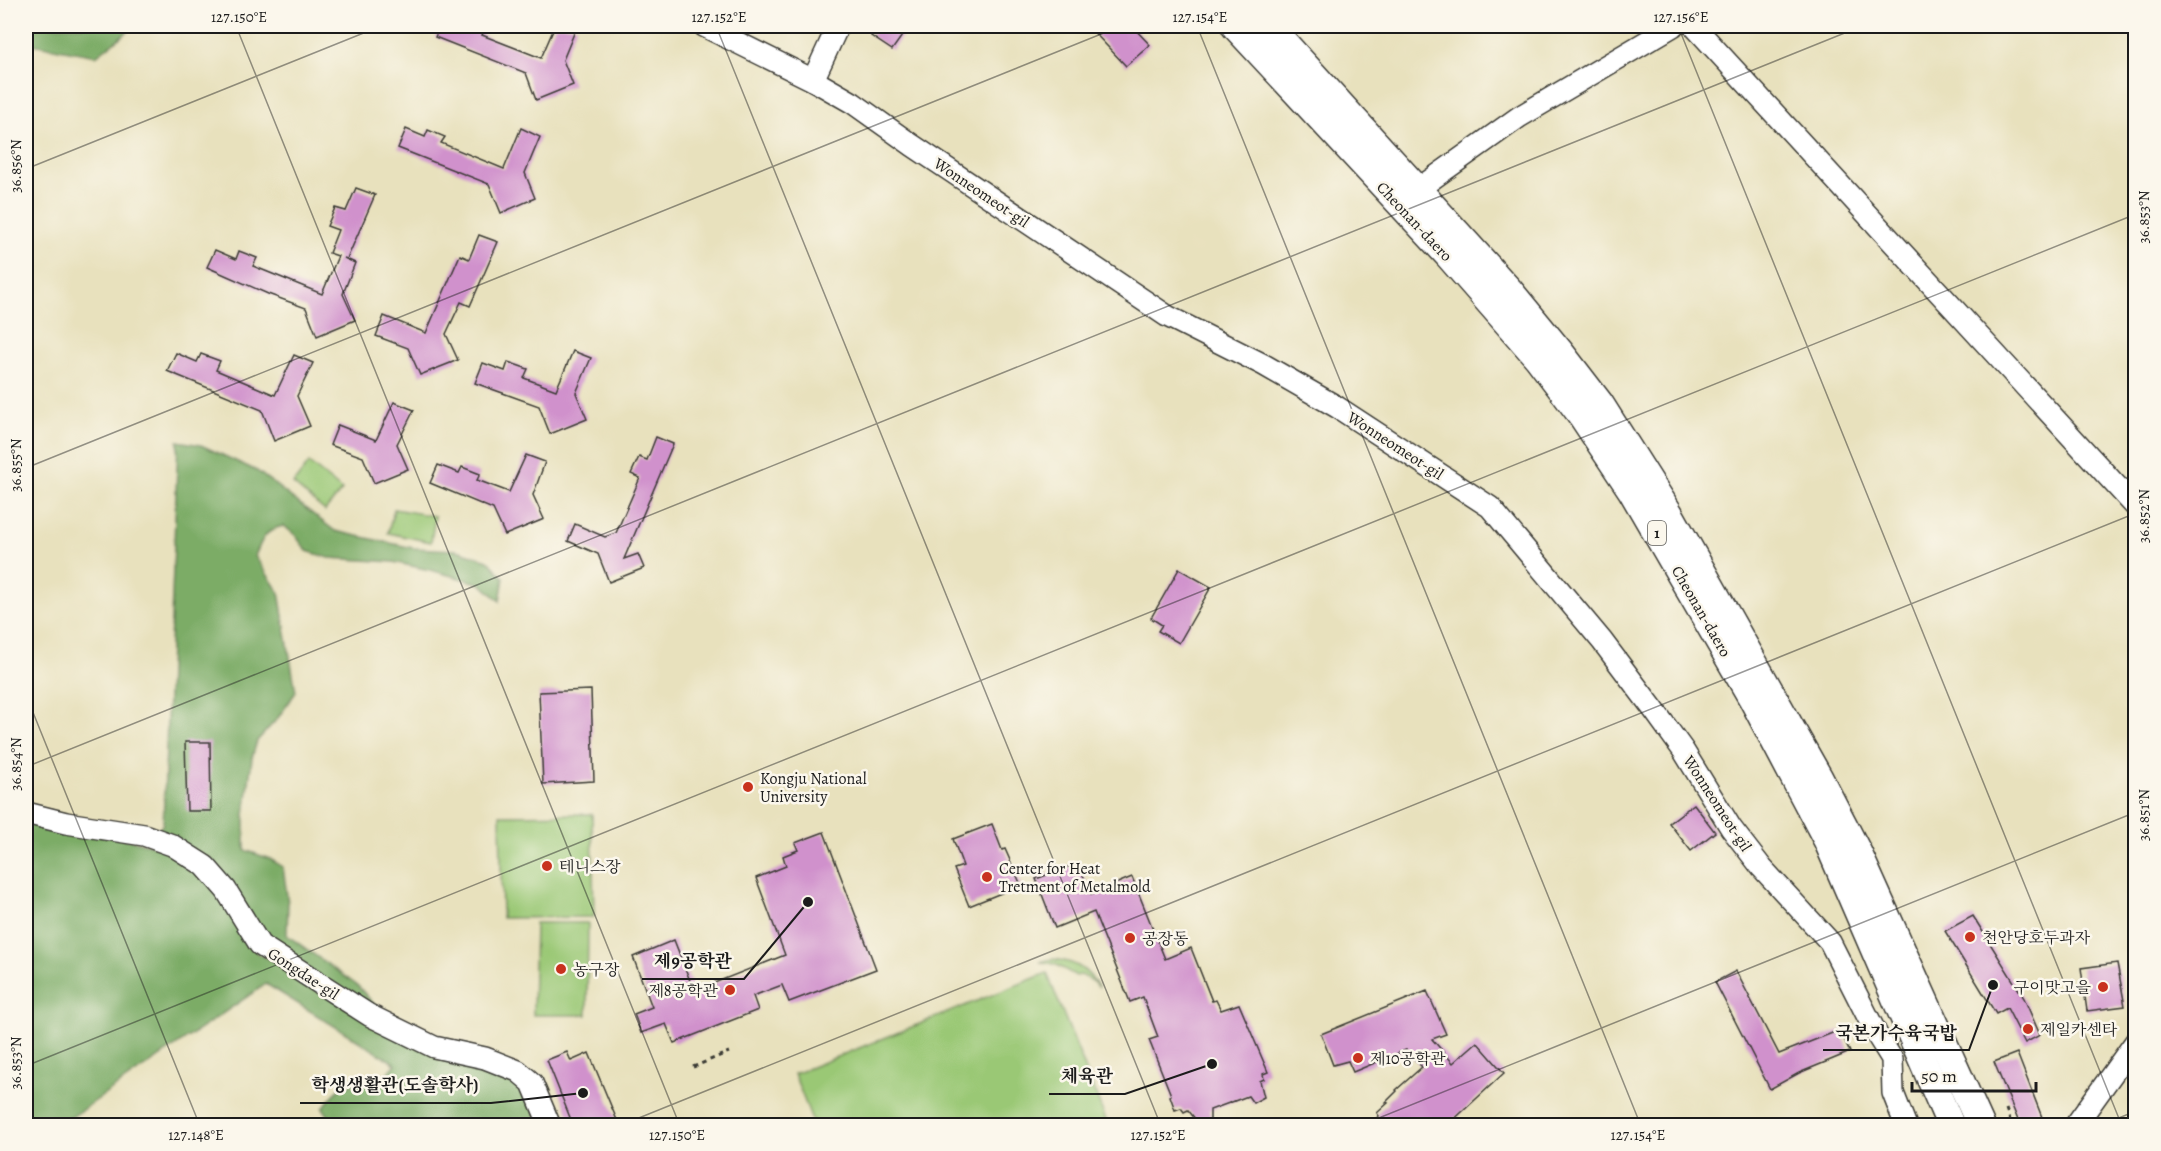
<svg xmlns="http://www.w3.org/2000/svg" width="2161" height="1151" font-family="Alegreya,'Noto Serif KR',serif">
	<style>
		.green { fill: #9ac875; stroke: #5b7248; stroke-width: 1.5 }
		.forest { fill: #7bac66; stroke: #4c6441; stroke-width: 1.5 }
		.building { fill: #d091cc }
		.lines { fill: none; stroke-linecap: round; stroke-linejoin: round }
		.minor-casing { stroke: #3b3a34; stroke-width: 24 }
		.major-casing { stroke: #3b3a34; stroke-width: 30 }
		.path { stroke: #3b3a34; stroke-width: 3; stroke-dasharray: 4.5 4.5; stroke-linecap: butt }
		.minor { stroke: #fff; stroke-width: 21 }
		.major { stroke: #fff; stroke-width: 27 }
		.ticks { fill: none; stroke: #1c1c1c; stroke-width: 1.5; stroke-opacity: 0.45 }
		.poi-dot { fill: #c8321e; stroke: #fbf7ec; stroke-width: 2 }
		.labels { text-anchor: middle; stroke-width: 5; stroke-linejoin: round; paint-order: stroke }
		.shield { fill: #fbf7ec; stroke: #5f5e5a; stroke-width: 1.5 }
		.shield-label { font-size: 15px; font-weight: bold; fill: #1c1c1c }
		.street-label { font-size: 16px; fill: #1c1c1c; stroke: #fbf7ec }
		.poi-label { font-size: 16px; fill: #1c1c1c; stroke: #fbf7ec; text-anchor: start }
		.leader { fill: none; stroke: #1c1c1c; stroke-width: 2 }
		.callout-dot { fill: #1c1c1c; stroke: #fbf7ec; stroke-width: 2 }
		.callout-label { font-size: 18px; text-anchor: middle; font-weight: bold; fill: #1c1c1c; stroke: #fbf7ec; stroke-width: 5; stroke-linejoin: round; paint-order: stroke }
		.neatline { fill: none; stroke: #1c1c1c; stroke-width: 2 }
		.ticks-label { font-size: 15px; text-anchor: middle; fill: #1c1c1c }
	</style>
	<rect width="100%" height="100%" fill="#fbf7ec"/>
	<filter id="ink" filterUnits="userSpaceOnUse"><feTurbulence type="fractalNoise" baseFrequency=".0167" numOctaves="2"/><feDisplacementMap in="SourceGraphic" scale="12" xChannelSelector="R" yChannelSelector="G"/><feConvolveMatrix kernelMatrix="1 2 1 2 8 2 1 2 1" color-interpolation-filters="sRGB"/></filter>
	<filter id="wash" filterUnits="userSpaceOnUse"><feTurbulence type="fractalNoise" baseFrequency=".008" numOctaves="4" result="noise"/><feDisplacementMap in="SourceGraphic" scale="24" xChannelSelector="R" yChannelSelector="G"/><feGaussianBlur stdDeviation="1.35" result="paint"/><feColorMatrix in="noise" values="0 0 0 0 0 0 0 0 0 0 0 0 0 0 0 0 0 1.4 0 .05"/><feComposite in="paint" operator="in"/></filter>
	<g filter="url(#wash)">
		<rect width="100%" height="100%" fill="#e8e1bd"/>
		<g class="green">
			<path d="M 309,463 L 342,490 L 325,511 L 293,484 Z"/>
			<path d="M 394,509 L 435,516 L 431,542 L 388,533 Z"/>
			<path d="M 592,814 L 594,917 L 502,918 L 500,815 Z"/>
			<path d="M 535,923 L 588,923 L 587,1015 L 533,1015 Z"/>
			<path d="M 1052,959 C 1074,961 1087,968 1099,988 L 1091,980 L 1081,975 L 1076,976 L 1055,964 L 1040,962 Z"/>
			<path d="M 1047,973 L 1108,1125 L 814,1125 L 794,1074 Z"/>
		</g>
		<g class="forest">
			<path d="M 26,26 L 135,26 L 96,56 L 26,43 Z"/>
			<path d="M 178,441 L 201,445 L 257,471 L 335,531 L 413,548 L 457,550 L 488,560 L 504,578 L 500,601 L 481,584 L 434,571 L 393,562 L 329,558 L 307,551 L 295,535 L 284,526 C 265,529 262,540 255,556 L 279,592 L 296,692 L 278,718 L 257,741 L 252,758 L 245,815 L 245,850 L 270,859 L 283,867 L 288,903 L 287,935 L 358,986 L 388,1020 L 264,941 L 157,831 L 163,824 Z"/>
			<path d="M 26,815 L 163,848 L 210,881 L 258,954 L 525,1081 L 539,1125 L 528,1118 L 521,1126 L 335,1125 L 323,1108 C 343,1080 348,1084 380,1081 L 396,1064 L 266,984 L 60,1125 L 26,1126 Z"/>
		</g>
		<g id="blocks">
			<g class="building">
				<path d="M 440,26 L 486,26 L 482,35 L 541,58 L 555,26 L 577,26 L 563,60 L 573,85 L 536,100 L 526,73 L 435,37 Z"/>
				<path d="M 878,26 L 909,26 L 892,50 L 871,36 Z"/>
				<path d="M 1088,26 L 1132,26 L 1150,45 L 1126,66 Z"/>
				<path d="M 521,128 L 540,137 L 525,173 L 535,198 L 501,213 L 489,184 L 398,148 L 406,129 L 425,137 L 428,130 L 445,137 L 441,143 L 504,169 Z"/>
				<path d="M 356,188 L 375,195 L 347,259 L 344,258 L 355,263 L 343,294 L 355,320 L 317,336 L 306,308 L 268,294 L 207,267 L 215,250 L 236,259 L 239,251 L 257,258 L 253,266 L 322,294 L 338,256 L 329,253 L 338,230 L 327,226 L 335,208 L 346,211 Z"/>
				<path d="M 479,235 L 498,242 L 470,306 L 461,302 L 446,334 L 458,360 L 420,375 L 408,348 L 376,336 L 384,316 L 426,333 L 460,255 L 469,259 Z"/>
				<path d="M 573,351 L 591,358 L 576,393 L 587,419 L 550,434 L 539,406 L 475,383 L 483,363 L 505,371 L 508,362 L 528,369 L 524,378 L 556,390 Z"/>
				<path d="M 176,353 L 197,362 L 201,354 L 220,361 L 216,370 L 275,395 L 294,355 L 313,363 L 297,396 L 310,426 L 274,441 L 262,410 L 167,371 Z"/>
				<path d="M 394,402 L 414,410 L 397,444 L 408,469 L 374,483 L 363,457 L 330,445 L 338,425 L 376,440 Z"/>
				<path d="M 656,437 L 673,444 L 624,559 L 638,554 L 644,568 L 609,582 L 598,554 L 568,541 L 575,524 L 605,537 L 616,533 L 640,478 L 631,474 L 639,457 L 647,460 Z"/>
				<path d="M 526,455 L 545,462 L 533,495 L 544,519 L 505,535 L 493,509 L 430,483 L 438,465 L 459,473 L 462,467 L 480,474 L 477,480 L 509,492 Z"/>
				<path d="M 1179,569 L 1211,587 L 1179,643 L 1158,631 L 1162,625 L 1151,618 Z"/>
				<path d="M 591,690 L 594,781 L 543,784 L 539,692 Z"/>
				<path d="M 185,742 L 210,742 L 211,811 L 187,811 Z"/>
				<path d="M 1694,804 L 1715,832 L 1691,851 L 1669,823 Z"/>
				<path d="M 992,824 L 1002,850 L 1005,849 L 1021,885 L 969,906 L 954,869 L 963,866 L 953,839 Z"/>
				<path d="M 824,832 L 876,969 L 789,1002 L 782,985 L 753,996 L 758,1010 L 674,1043 L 666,1024 L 641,1033 L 634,1014 L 652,1007 L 633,957 L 674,940 L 694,991 L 785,955 L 756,878 L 786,866 L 783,856 L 798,850 L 795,843 Z"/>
				<path d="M 1078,863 L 1091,894 L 1132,877 L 1165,959 L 1191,948 L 1212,1001 L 1216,1000 L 1221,1010 L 1239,1004 L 1268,1072 L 1263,1074 L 1264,1079 L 1260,1081 L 1264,1097 L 1253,1103 L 1248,1096 L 1210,1110 L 1210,1120 L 1200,1125 L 1188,1110 L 1184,1112 L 1181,1108 L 1175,1110 L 1170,1096 L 1171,1095 L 1149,1040 L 1158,1037 L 1143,997 L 1130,1002 L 1094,912 L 1055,928 L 1036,879 Z"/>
				<path d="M 1973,916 L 2024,998 L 2040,1035 L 2025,1043 L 2007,1008 L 1996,1014 L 1945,931 Z"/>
				<path d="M 2117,963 L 2125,1006 L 2087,1011 L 2081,968 Z"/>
				<path d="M 1736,971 L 1779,1054 L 1840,1030 L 1850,1052 L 1799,1073 L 1770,1089 L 1715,982 Z"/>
				<path d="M 1427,991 L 1446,1034 L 1432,1039 L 1453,1063 L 1477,1042 L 1504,1073 L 1448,1125 L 1368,1125 L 1379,1116 L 1377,1113 L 1388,1103 L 1386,1102 L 1397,1091 L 1396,1090 L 1422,1067 L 1406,1050 L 1353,1072 L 1348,1061 L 1333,1065 L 1321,1034 Z"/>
				<path d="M 567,1052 L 571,1061 L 589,1053 L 619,1125 L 573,1125 L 547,1060 Z"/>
				<path d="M 2017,1053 L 2045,1125 L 2020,1125 L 1994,1062 Z"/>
			</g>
		</g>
	</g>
	<g filter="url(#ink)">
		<use href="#blocks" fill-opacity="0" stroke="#3b3a34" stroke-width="1.5"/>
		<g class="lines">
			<defs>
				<g id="minor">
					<path d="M 704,26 L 813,80 L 853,103 L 912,145 L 1167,316 L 1264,365 L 1337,407 L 1490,507 L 1602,641 L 1654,710 L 1683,750 L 1731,828 L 1762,868 L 1830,942 L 1877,1035 L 1892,1059 L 1893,1093 L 1906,1126"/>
					<path d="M 1694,26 L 2136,507"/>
					<path d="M 813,80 L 838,26"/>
					<path d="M 1418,189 L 1519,117 L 1673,26"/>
					<path d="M 26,813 L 66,823 L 144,835 L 172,845 L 205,866 L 226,890 L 260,945 L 369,1015 L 434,1047 L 485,1058 L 518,1071 L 532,1083 L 550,1126"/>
					<path d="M 2075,1126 L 2136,1041"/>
				</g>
				<g id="major">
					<path d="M 1235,26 L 1448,255 L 1538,358 L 1582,416 L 1632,491 L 1752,698 L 1827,840 L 1951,1126"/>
					<path d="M 1269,26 L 1509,290 L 1560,352 L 1600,404 L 1669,513 L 1819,778 L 1858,853 L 1981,1126"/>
				</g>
			</defs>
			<use href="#minor" class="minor-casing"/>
			<use href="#major" class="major-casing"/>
			<g class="path">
				<path d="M 693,1067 L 729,1052"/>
				<path d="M 2006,1109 L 2012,1126"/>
			</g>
			<use href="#minor" class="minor"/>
			<use href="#major" class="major"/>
		</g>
	</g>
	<path class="ticks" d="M 236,26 L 680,1126M 716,26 L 1161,1126M 1197,26 L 1641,1126M 1678,26 L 2122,1126M 26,169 L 381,26M 26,468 L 1121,26M 26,695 L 200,1126M 26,767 L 1862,26M 26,1066 L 2136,214M 619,1126 L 2136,513M 1359,1126 L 2136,812M 2099,1126 L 2136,1111"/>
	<g class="poi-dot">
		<circle cx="748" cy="787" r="6"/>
		<circle cx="547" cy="866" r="6"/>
		<circle cx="987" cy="877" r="6"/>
		<circle cx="1970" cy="937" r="6"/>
		<circle cx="1130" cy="938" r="6"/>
		<circle cx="561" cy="969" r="6"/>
		<circle cx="2103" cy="987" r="6"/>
		<circle cx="730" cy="990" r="6"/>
		<circle cx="2028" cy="1029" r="6"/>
		<circle cx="1358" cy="1058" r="6"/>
	</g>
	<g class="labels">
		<rect class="shield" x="1648" y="521" width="18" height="24" rx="4.5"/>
		<g class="shield-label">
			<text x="1657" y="538">1</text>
		</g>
		<g class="street-label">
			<text transform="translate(982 192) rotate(34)" y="6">Wonneomeot-gil</text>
			<text transform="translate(1415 221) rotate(47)" y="6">Cheonan-daero</text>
			<text transform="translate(1396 445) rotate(33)" y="6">Wonneomeot-gil</text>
			<text transform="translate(1702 611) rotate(60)" y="6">Cheonan-daero</text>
			<text transform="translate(1718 803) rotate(57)" y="6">Wonneomeot-gil</text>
			<text transform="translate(304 973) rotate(33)" y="6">Gongdae-gil</text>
		</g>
		<g class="poi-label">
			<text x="760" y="784">Kongju National<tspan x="760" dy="18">University</tspan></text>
			<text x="559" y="872">테니스장</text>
			<text x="999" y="874">Center for Heat<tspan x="999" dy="18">Tretment of Metalmold</tspan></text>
			<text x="1982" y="943">천안당호두과자</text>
			<text x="1142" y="944">공장동</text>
			<text x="573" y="975">농구장</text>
			<text x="2091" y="993" text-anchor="end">구이맛고을</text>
			<text x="718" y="996" text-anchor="end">제8공학관</text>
			<text x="2040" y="1035">제일카센타</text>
			<text x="1370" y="1064">제10공학관</text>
		</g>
	</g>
	<path class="leader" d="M808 902L744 979H642M1993 985L1969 1050H1823M1212 1064L1125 1094H1049M583 1093L491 1103H300"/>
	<g class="callout-dot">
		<circle cx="808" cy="902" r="6"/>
		<circle cx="1993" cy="985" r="6"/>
		<circle cx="1212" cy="1064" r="6"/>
		<circle cx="583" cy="1093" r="6"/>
	</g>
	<g class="callout-label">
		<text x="693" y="967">제9공학관</text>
		<text x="1896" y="1039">국본가수육국밥</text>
		<text x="1087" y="1082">체육관</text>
		<text x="395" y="1091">학생생활관(도솔학사)</text>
	</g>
	<rect width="2161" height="1151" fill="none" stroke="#fbf7ec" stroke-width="66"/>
	<path d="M1912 1082v9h124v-9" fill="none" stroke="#1c1c1c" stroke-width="3"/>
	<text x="1921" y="1082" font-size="18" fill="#1c1c1c" stroke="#fbf7ec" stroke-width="4.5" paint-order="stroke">50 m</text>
	<rect x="33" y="33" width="2095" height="1085" class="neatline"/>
	<g class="ticks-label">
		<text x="239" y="22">127.150°E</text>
		<text x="719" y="22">127.152°E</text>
		<text x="1200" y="22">127.154°E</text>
		<text x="1681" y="22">127.156°E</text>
		<text transform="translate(16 166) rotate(-90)" y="5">36.856°N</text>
		<text transform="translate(2144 217) rotate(-90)" y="5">36.853°N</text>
		<text transform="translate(16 465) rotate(-90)" y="5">36.855°N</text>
		<text transform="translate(2144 516) rotate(-90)" y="5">36.852°N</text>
		<text transform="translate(16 764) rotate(-90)" y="5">36.854°N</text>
		<text transform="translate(2144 815) rotate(-90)" y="5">36.851°N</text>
		<text transform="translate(16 1063) rotate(-90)" y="5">36.853°N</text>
		<text x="196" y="1140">127.148°E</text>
		<text x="677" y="1140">127.150°E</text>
		<text x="1158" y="1140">127.152°E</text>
		<text x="1638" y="1140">127.154°E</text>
	</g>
</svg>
